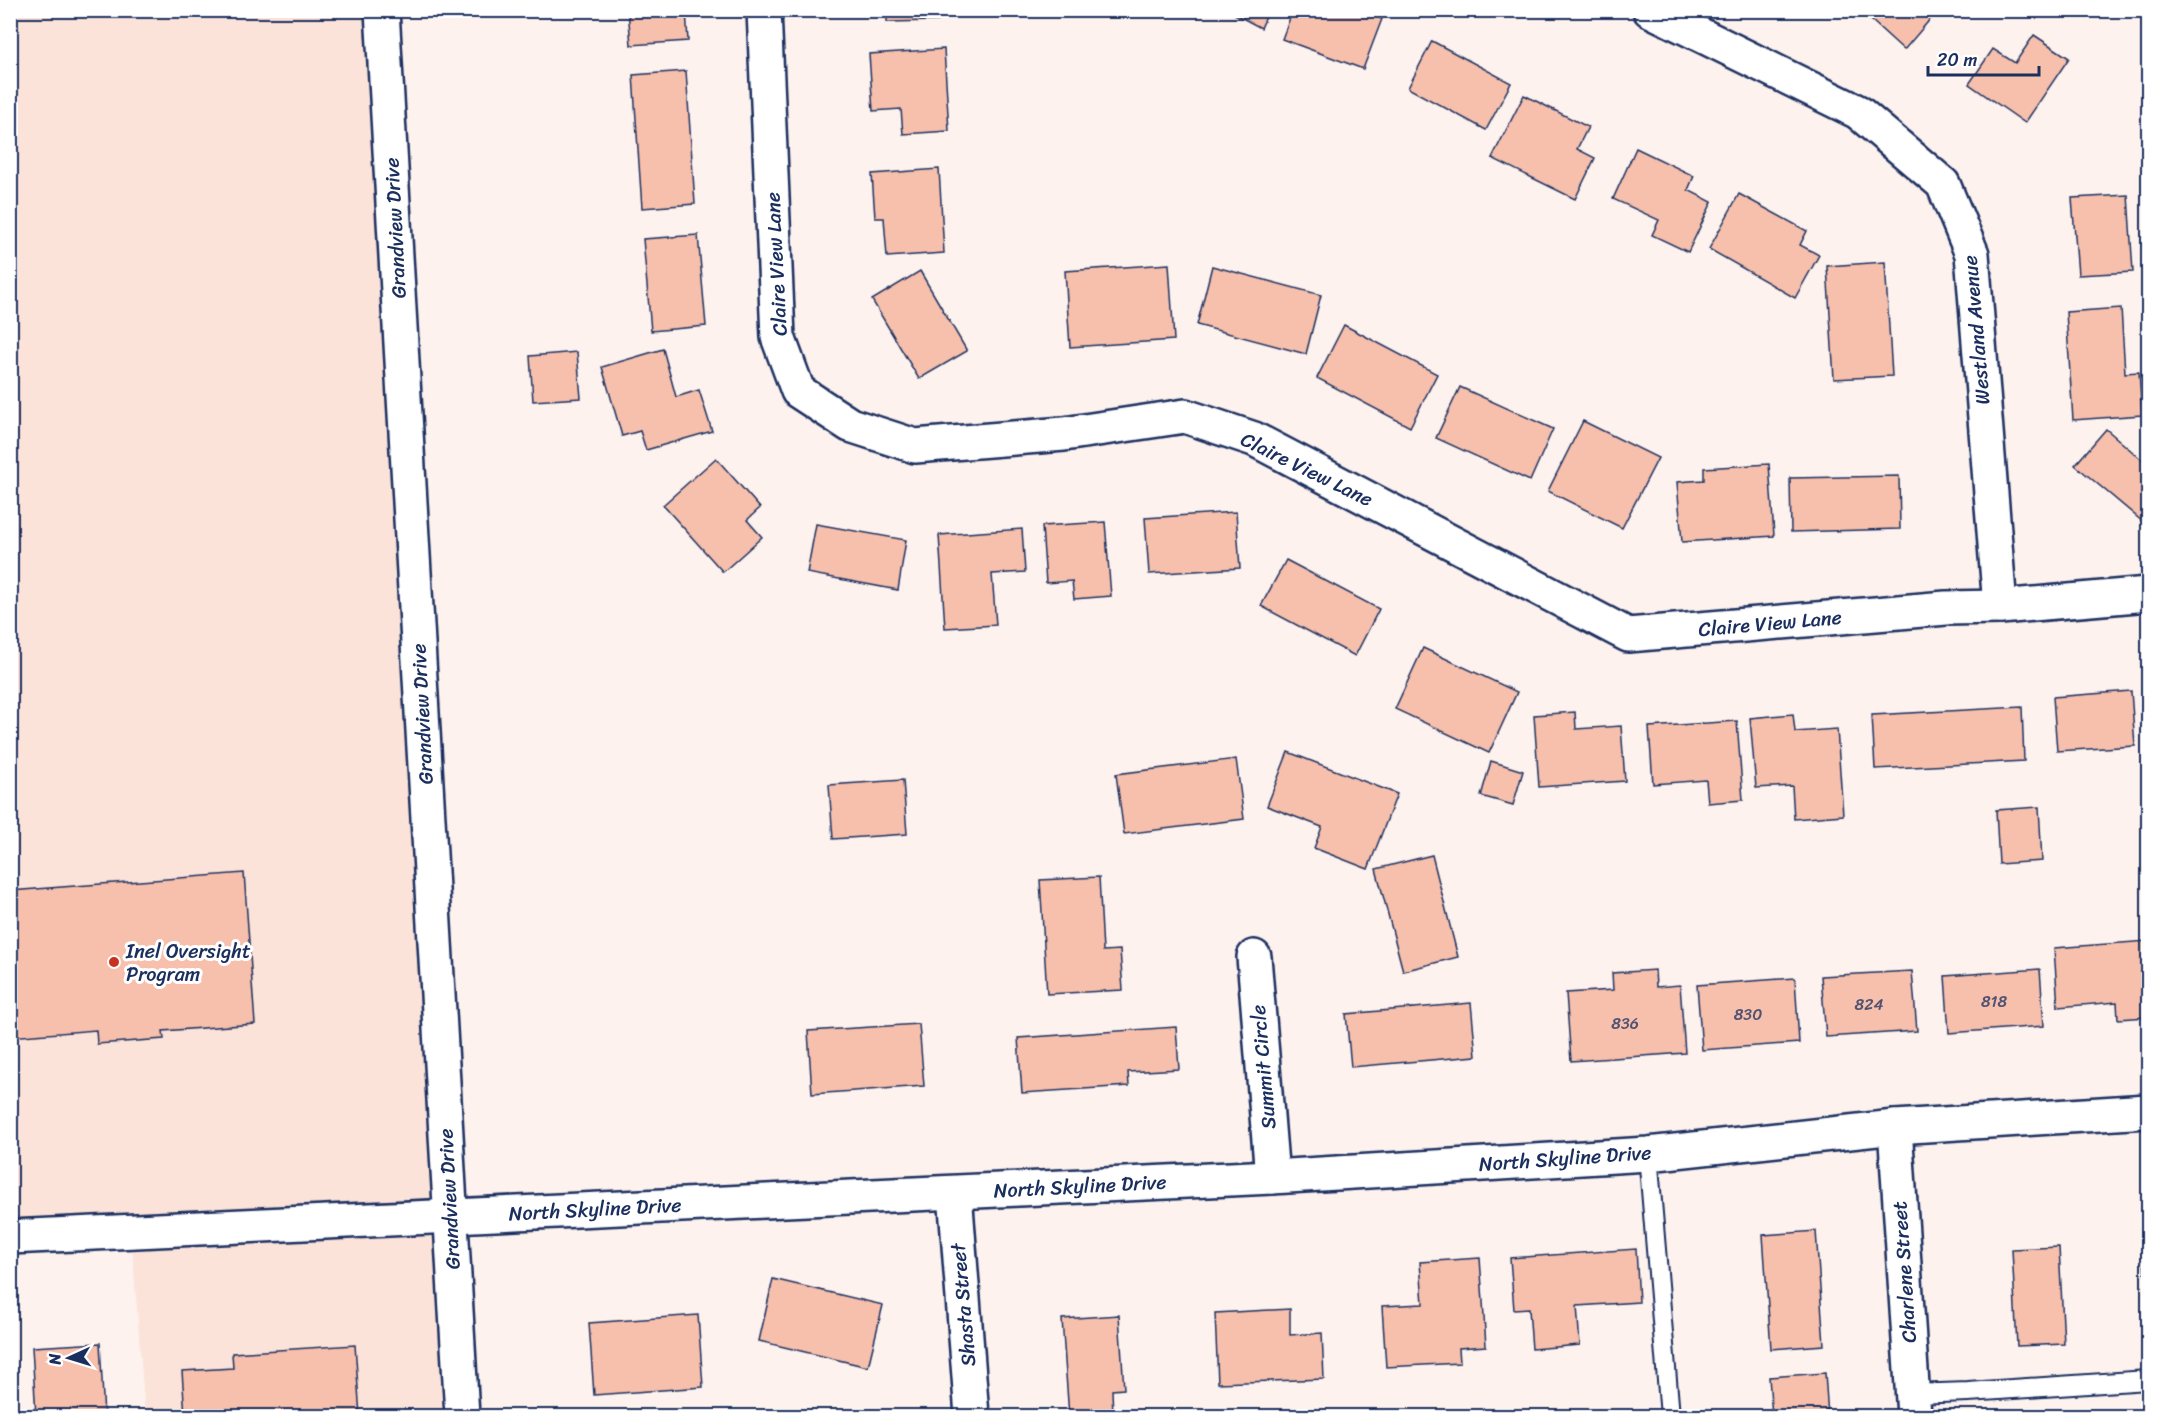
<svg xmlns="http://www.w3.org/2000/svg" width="2159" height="1427" font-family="Sriracha,sans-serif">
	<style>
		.built { fill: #fbe3da }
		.building { fill: #f7c0ac; stroke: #1b2f5e; stroke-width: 1.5 }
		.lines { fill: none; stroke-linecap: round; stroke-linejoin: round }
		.lane-casing { stroke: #1b2f5e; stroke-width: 22 }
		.street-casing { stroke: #1b2f5e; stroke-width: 38 }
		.secondary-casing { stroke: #1b2f5e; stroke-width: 38 }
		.lane { stroke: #fff; stroke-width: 18 }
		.street { stroke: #fff; stroke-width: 33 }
		.secondary { stroke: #fff; stroke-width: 33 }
		.poi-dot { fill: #c8321e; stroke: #fff; stroke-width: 2 }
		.labels { text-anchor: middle; stroke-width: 6; stroke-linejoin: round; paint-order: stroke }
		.number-label { font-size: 16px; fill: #525372 }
		.street-label { font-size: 20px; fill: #1b2f5e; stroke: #fff }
		.poi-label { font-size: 20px; fill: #1b2f5e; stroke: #fff; text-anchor: start }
	</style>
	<rect width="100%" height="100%" fill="#fdf2ee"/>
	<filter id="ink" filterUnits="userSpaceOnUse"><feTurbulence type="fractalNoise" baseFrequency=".0167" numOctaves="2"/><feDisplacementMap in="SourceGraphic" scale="12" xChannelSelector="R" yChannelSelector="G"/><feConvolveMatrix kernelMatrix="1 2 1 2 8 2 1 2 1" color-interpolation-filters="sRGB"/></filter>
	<g filter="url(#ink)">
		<path class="built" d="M 11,11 L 382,11 L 463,1416 L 145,1416 L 131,1231 L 11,1237 Z"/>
		<g class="building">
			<path d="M 628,10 L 686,10 L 688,41 L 631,45 Z"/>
			<path d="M 887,10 L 938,10 L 938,21 L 887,22 Z"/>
			<path d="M 1227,10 L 1269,10 L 1261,28 Z"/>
			<path d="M 1293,10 L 1361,10 L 1382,19 L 1363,69 L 1282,39 Z"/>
			<path d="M 1860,10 L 1938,10 L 1904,50 Z"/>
			<path d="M 2034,35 L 2069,58 L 2025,123 L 1969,84 L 1993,49 L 2015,63 Z"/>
			<path d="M 1432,41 L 1511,83 L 1486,130 L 1408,88 Z"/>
			<path d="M 944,49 L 949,131 L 903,134 L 901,109 L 873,111 L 869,54 Z"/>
			<path d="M 686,71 L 695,204 L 642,208 L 633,75 Z"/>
			<path d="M 1524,95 L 1588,127 L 1577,149 L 1595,158 L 1575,199 L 1492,158 Z"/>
			<path d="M 1636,148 L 1694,176 L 1688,190 L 1712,202 L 1688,252 L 1652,235 L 1659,220 L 1613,199 Z"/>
			<path d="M 939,169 L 944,253 L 887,257 L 884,218 L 875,218 L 872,174 Z"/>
			<path d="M 1739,194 L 1807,231 L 1800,245 L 1819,255 L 1795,298 L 1709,249 Z"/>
			<path d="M 2128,195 L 2133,272 L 2078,275 L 2072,198 Z"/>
			<path d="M 698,235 L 706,326 L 651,331 L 643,239 Z"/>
			<path d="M 1885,262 L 1892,376 L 1834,379 L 1827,266 Z"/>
			<path d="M 1169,264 L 1174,340 L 1070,347 L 1065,271 Z"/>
			<path d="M 1212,266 L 1321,295 L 1306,354 L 1197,325 Z"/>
			<path d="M 920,271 L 967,351 L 919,379 L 872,300 Z"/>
			<path d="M 2121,308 L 2125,373 L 2139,372 L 2142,415 L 2073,420 L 2066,312 Z"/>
			<path d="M 1344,325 L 1437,374 L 1410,427 L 1317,378 Z"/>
			<path d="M 663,349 L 676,397 L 699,390 L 712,431 L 646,450 L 640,431 L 622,436 L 602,367 Z"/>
			<path d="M 577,352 L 581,398 L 533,401 L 530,356 Z"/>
			<path d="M 1460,387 L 1553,429 L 1530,481 L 1436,438 Z"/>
			<path d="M 1583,421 L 1658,458 L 1622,528 L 1548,491 Z"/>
			<path d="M 2106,429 L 2148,465 L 2148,516 L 2143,522 L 2075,465 Z"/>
			<path d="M 716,458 L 760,508 L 747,520 L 762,537 L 723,572 L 663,505 Z"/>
			<path d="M 1769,464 L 1774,536 L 1682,542 L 1677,482 L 1704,480 L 1704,468 Z"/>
			<path d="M 1899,476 L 1900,529 L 1791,532 L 1790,478 Z"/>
			<path d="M 1236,512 L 1240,568 L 1149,574 L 1145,518 Z"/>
			<path d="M 1105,522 L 1111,596 L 1074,599 L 1072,581 L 1046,583 L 1042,526 Z"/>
			<path d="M 816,524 L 906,540 L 898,590 L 807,573 Z"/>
			<path d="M 1022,529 L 1025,572 L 992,574 L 996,625 L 945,628 L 939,535 Z"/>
			<path d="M 1286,560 L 1379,609 L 1355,656 L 1261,606 Z"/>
			<path d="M 1423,648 L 1517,692 L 1489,753 L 1395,709 Z"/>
			<path d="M 2131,691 L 2135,746 L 2057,751 L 2053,697 Z"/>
			<path d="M 2022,707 L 2024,761 L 1875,769 L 1872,715 Z"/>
			<path d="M 1575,712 L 1576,729 L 1621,726 L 1625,781 L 1539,787 L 1534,715 Z"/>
			<path d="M 1793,714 L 1795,732 L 1837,729 L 1843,815 L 1794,819 L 1792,786 L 1756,788 L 1750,718 Z"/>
			<path d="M 1737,721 L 1743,800 L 1708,803 L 1706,780 L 1653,784 L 1649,727 Z"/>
			<path d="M 1288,752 L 1397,794 L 1368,869 L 1314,848 L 1322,827 L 1267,806 Z"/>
			<path d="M 1236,759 L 1244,819 L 1124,834 L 1116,774 Z"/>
			<path d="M 1491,761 L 1523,771 L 1513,805 L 1481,796 Z"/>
			<path d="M 903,780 L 907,834 L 833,839 L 829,785 Z"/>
			<path d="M 2039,807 L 2042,861 L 1999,864 L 1996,810 Z"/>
			<path d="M 1432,855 L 1458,957 L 1403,971 L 1376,869 Z"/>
			<path d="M 244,873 L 255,1024 L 163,1031 L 164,1039 L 97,1044 L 96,1030 L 10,1037 L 10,891 Z"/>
			<path d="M 1099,877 L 1103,951 L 1120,950 L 1123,990 L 1047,994 L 1040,880 Z"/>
			<path d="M 2148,941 L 2148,1017 L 2118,1019 L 2117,1002 L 2058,1007 L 2054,948 Z"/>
			<path d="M 2040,969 L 2044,1026 L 1949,1033 L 1945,976 Z"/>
			<path d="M 1655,970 L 1656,987 L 1680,985 L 1685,1053 L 1571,1061 L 1566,993 L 1613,990 L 1612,973 Z"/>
			<path d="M 1912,971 L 1917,1031 L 1826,1037 L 1821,976 Z"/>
			<path d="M 1795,978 L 1799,1043 L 1702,1050 L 1697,985 Z"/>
			<path d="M 1471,1003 L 1476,1056 L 1351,1067 L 1346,1014 Z"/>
			<path d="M 919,1024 L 924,1086 L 812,1094 L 808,1031 Z"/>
			<path d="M 1176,1027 L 1179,1069 L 1128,1072 L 1129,1086 L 1022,1093 L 1018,1038 Z"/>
			<path d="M 2148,1217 L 2148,1273 L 2145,1273 L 2141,1218 Z"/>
			<path d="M 1816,1231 L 1824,1345 L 1771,1349 L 1763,1235 Z"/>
			<path d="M 2059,1247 L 2064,1344 L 2017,1346 L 2012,1249 Z"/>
			<path d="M 1636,1249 L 1639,1302 L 1577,1306 L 1580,1345 L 1532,1349 L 1529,1309 L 1514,1310 L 1510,1258 Z"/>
			<path d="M 1480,1258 L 1486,1346 L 1459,1348 L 1460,1363 L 1386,1367 L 1382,1306 L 1423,1304 L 1420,1262 Z"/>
			<path d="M 773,1279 L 883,1305 L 868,1367 L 759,1341 Z"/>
			<path d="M 1290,1309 L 1290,1335 L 1322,1333 L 1324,1379 L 1218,1383 L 1215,1313 Z"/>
			<path d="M 698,1315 L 703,1387 L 594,1395 L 589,1323 Z"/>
			<path d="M 1119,1315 L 1124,1389 L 1112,1390 L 1113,1416 L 1069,1416 L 1062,1319 Z"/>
			<path d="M 100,1343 L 104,1416 L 36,1416 L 32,1347 Z"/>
			<path d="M 355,1345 L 360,1416 L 185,1416 L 182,1371 L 233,1368 L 232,1353 Z"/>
			<path d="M 1825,1373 L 1828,1416 L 1772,1416 L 1769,1377 Z"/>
		</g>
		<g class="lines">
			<defs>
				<g id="lane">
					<path d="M 1648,1154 L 1670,1416"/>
					<path d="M 1912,1394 L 1968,1392 L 2148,1380"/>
				</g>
				<g id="street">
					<path d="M 764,10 L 778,337 L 798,391 L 850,425 L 915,446 L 1064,434 L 1185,416 L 1254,439 L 1628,635 L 1946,608 L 2000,607 L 2148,594"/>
					<path d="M 1650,10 L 1858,112 L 1943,184 L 1972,254 L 2000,607"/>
					<path d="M 1254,957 L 1272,1177"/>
					<path d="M 1895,1127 L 1914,1416"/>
					<path d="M 955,1193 L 972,1416"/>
				</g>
				<g id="secondary">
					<path d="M 382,10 L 462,1416"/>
					<path d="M 10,1237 L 1272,1177 L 1648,1154 L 1895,1127 L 2148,1111"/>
				</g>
			</defs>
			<use href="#lane" class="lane-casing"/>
			<use href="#street" class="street-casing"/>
			<use href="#secondary" class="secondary-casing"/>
			<use href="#lane" class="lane"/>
			<use href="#street" class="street"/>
			<use href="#secondary" class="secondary"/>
		</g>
	</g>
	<circle class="poi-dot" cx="114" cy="962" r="6"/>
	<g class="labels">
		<g class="number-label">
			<text x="1994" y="1007">818</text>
			<text x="1869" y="1010">824</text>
			<text x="1748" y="1020">830</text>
			<text x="1625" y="1029">836</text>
		</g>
		<g class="street-label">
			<text transform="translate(395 228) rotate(-93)" y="7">Grandview Drive</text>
			<text transform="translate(776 264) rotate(-93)" y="7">Claire View Lane</text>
			<text transform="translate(1976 330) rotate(-95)" y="7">Westland Avenue</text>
			<text transform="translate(1307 469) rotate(26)" y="7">Claire View Lane</text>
			<text transform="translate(1770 623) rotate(-5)" y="7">Claire View Lane</text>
			<text transform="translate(422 714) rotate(-93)" y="7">Grandview Drive</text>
			<text transform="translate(1263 1067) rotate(-95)" y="7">Summit Circle</text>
			<text transform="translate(1565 1158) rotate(-4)" y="7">North Skyline Drive</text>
			<text transform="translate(1080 1186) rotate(-3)" y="7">North Skyline Drive</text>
			<text transform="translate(449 1199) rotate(-93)" y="7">Grandview Drive</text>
			<text transform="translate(595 1209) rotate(-3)" y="7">North Skyline Drive</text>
			<text transform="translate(1904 1272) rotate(-94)" y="7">Charlene Street</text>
			<text transform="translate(963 1305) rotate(-95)" y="7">Shasta Street</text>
		</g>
		<g class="poi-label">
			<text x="126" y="958">Inel Oversight<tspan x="126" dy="23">Program</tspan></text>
		</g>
	</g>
	<rect width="2159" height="1427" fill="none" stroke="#fff" stroke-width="36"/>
	<rect x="18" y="18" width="2123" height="1391" fill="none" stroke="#1b2f5e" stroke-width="2" filter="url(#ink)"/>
	<g transform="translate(69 1358) rotate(266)" stroke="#ffffff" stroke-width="4.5" paint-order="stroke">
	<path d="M0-4.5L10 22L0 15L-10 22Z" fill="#1b2f5e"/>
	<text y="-9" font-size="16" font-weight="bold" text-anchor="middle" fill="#1b2f5e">N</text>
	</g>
	<path d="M1928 66v9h111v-9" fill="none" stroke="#1b2f5e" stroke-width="3"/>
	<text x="1937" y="66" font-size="18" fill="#1b2f5e" stroke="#ffffff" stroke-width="4.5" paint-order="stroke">20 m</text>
</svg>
